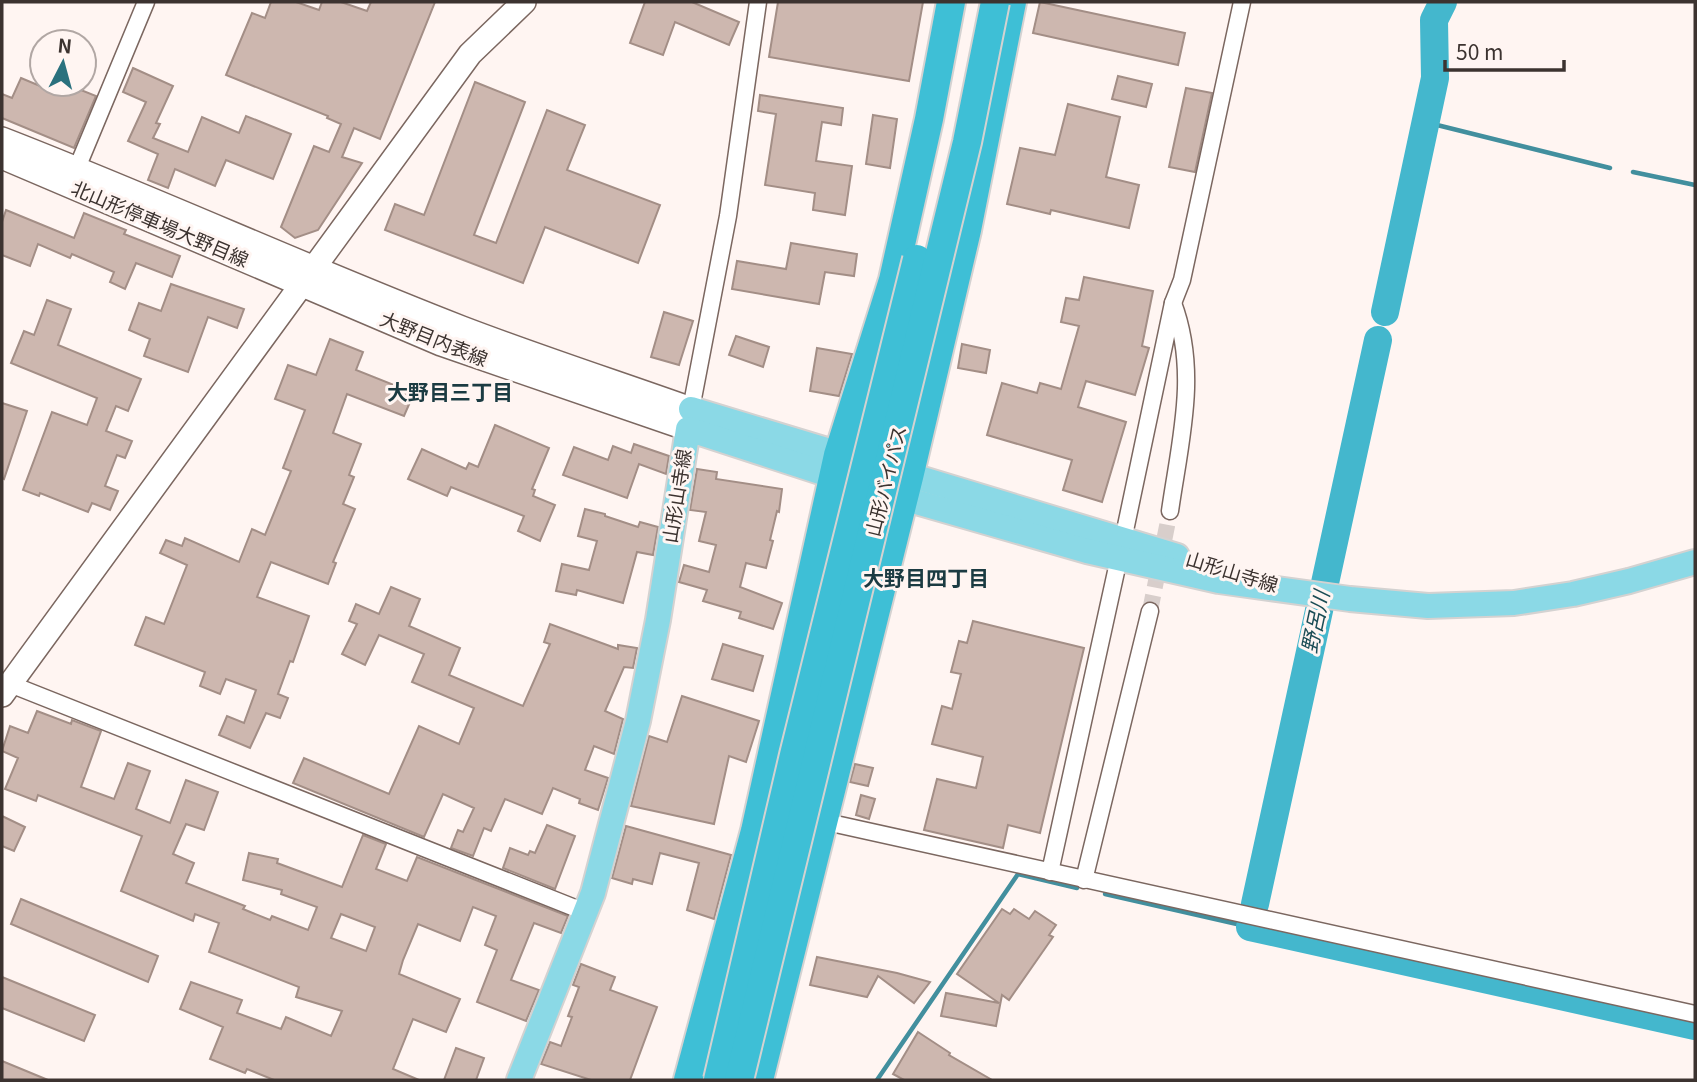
<svg xmlns="http://www.w3.org/2000/svg" width="1697" height="1082" font-family="Georgia,'Noto Sans JP',serif">
	<style>
		.lines { fill: none; stroke-linecap: round; stroke-linejoin: round }
		.stream { stroke: #428f9e; stroke-width: 4.5 }
		.river { stroke: #44b7cd; stroke-width: 28 }
		.building { fill: #cdb7af; stroke: #a38e86; stroke-width: 2; fill-rule: evenodd }
		.street-tunnel { stroke: #d8cecb; stroke-width: 16; stroke-dasharray: 16 8; stroke-linecap: butt }
		.street-casing { stroke: #7b6760; stroke-width: 19 }
		.secondary-casing { stroke: #7b6760; stroke-width: 26 }
		.primary-casing { stroke: #d4d2d1; stroke-width: 28 }
		.highway-casing { stroke: #d4d2d1; stroke-width: 32 }
		.street { stroke: #fff; stroke-width: 16 }
		.secondary { stroke: #fff; stroke-width: 23 }
		.primary { stroke: #8bd9e6; stroke-width: 24 }
		.highway { stroke: #3ebfd6; stroke-width: 28 }
		.highway-bridge-casing { stroke: #d4d2d1; stroke-width: 32; stroke-linecap: butt }
		.highway-bridge { stroke: #3ebfd6; stroke-width: 28 }
		.labels { text-anchor: middle; stroke-width: 6; stroke-linejoin: round; paint-order: stroke }
		.street-label { font-size: 19px; fill: #3c3330; stroke: #fff5f2 }
		.neighbourhood-label { font-size: 21px; font-weight: bold; fill: #1b3b42; stroke: #fff5f2 }
		.water-label { font-size: 21px; font-style: italic; fill: #1b4c55; stroke: #fff5f2 }
	</style>
	<rect width="100%" height="100%" fill="#fff5f2"/>
	<g class="lines">
		<g class="stream">
			<path d="M 1425,122 L 1610,168"/>
			<path d="M 1633,172 L 1695,185"/>
			<path d="M 1105,894 L 1250,927"/>
			<path d="M 877,1080 L 1018,874 L 1077,888"/>
		</g>
		<g class="river">
			<path d="M 1385,312 L 1435,78 L 1434,20 L 1443,2"/>
			<path d="M 1255,904 L 1378,340"/>
			<path d="M 1250,927 L 1695,1026"/>
		</g>
	</g>
	<g class="building">
		<path d="M 271,2 L 296,2 L 319,10 L 322,2 L 341,2 L 367,11 L 371,2 L 435,2 L 380,139 L 354,128 L 342,157 L 362,163 L 318,230 L 295,238 L 281,227 L 314,146 L 329,152 L 341,124 L 327,118 L 328,116 L 226,75 L 252,13 L 265,18 Z"/>
		<path d="M 645,2 L 692,2 L 739,22 L 729,45 L 675,22 L 663,55 L 630,43 Z"/>
		<path d="M 778,2 L 923,2 L 909,81 L 769,57 Z"/>
		<path d="M 1040,2 L 1185,33 L 1178,65 L 1033,33 Z"/>
		<path d="M 133,68 L 173,86 L 156,123 L 160,124 L 153,138 L 188,152 L 202,117 L 239,133 L 246,116 L 291,134 L 273,179 L 226,160 L 215,186 L 175,169 L 168,188 L 148,180 L 158,154 L 128,141 L 146,102 L 123,92 Z"/>
		<path d="M 1118,76 L 1152,84 L 1146,107 L 1112,99 Z"/>
		<path d="M 21,78 L 59,94 L 63,84 L 66,84 L 96,96 L 74,148 L 2,118 L 2,94 L 12,98 Z"/>
		<path d="M 475,82 L 525,102 L 474,235 L 496,243 L 547,110 L 585,125 L 567,170 L 660,205 L 638,263 L 545,227 L 523,283 L 385,230 L 395,204 L 424,215 Z"/>
		<path d="M 1186,88 L 1212,93 L 1195,172 L 1169,167 Z"/>
		<path d="M 760,95 L 843,108 L 841,125 L 822,122 L 816,161 L 852,166 L 845,215 L 813,210 L 815,193 L 765,185 L 776,114 L 758,111 Z"/>
		<path d="M 1068,104 L 1120,117 L 1106,177 L 1139,185 L 1129,228 L 1051,210 L 1050,214 L 1007,204 L 1020,148 L 1055,155 Z"/>
		<path d="M 873,115 L 897,119 L 890,168 L 866,164 Z"/>
		<path d="M 6,210 L 74,238 L 84,213 L 126,230 L 124,234 L 180,256 L 172,277 L 136,263 L 125,289 L 110,282 L 114,272 L 72,254 L 70,258 L 38,244 L 30,266 L 2,255 L 2,222 Z"/>
		<path d="M 791,243 L 857,254 L 854,276 L 825,272 L 819,304 L 732,289 L 737,261 L 786,269 Z"/>
		<path d="M 1084,277 L 1153,291 L 1142,346 L 1149,348 L 1135,395 L 1086,381 L 1078,407 L 1126,422 L 1102,502 L 1063,490 L 1072,460 L 987,435 L 1002,383 L 1037,393 L 1040,383 L 1061,389 L 1079,326 L 1061,322 L 1066,298 L 1079,300 Z"/>
		<path d="M 171,284 L 244,309 L 237,328 L 208,317 L 188,372 L 144,356 L 150,339 L 129,330 L 139,303 L 161,311 Z"/>
		<path d="M 47,300 L 71,309 L 58,345 L 141,379 L 128,411 L 116,406 L 106,431 L 132,441 L 125,458 L 117,455 L 105,486 L 118,491 L 110,510 L 92,503 L 88,512 L 40,493 L 39,496 L 23,490 L 52,412 L 87,425 L 97,398 L 11,363 L 24,331 L 34,335 Z"/>
		<path d="M 664,312 L 693,321 L 679,365 L 651,357 Z"/>
		<path d="M 736,336 L 769,347 L 763,367 L 729,355 Z"/>
		<path d="M 330,339 L 363,352 L 356,370 L 414,393 L 404,416 L 347,394 L 333,433 L 361,444 L 349,475 L 354,477 L 343,504 L 355,509 L 333,562 L 336,563 L 328,584 L 271,562 L 257,597 L 309,616 L 293,662 L 290,661 L 278,694 L 288,698 L 280,718 L 266,713 L 250,748 L 219,735 L 227,716 L 244,723 L 256,690 L 226,679 L 220,694 L 200,686 L 205,672 L 135,645 L 146,617 L 164,624 L 187,565 L 160,553 L 166,540 L 182,546 L 185,538 L 239,562 L 252,529 L 265,535 L 291,471 L 283,468 L 305,410 L 275,399 L 288,365 L 316,375 Z"/>
		<path d="M 962,344 L 990,350 L 986,373 L 958,368 Z"/>
		<path d="M 817,348 L 852,354 L 839,396 L 810,391 Z"/>
		<path d="M 2,403 L 27,411 L 4,479 L 2,478 Z"/>
		<path d="M 495,425 L 549,448 L 532,489 L 535,490 L 533,496 L 555,505 L 540,541 L 518,531 L 524,516 L 451,487 L 447,496 L 408,479 L 422,449 L 466,469 L 469,463 L 478,467 Z"/>
		<path d="M 634,444 L 669,456 L 666,474 L 639,464 L 627,498 L 563,475 L 574,447 L 608,460 L 613,446 L 631,453 Z"/>
		<path d="M 697,469 L 717,472 L 716,479 L 782,489 L 779,512 L 777,511 L 770,540 L 773,541 L 766,568 L 746,563 L 740,587 L 782,603 L 773,629 L 739,618 L 741,612 L 703,601 L 707,590 L 679,582 L 684,565 L 709,572 L 716,545 L 699,541 L 706,512 L 690,510 Z"/>
		<path d="M 585,509 L 605,514 L 605,516 L 638,527 L 640,522 L 658,527 L 653,555 L 637,552 L 623,603 L 577,590 L 576,595 L 556,591 L 562,564 L 589,570 L 597,541 L 578,536 Z"/>
		<path d="M 391,587 L 420,599 L 409,626 L 460,648 L 449,675 L 523,706 L 550,644 L 544,642 L 550,624 L 618,649 L 618,645 L 637,648 L 633,668 L 624,667 L 605,711 L 623,719 L 614,754 L 594,746 L 585,770 L 608,778 L 598,810 L 579,803 L 580,799 L 553,788 L 542,814 L 505,799 L 491,831 L 484,828 L 473,856 L 451,848 L 458,830 L 463,832 L 474,808 L 443,794 L 424,837 L 293,783 L 304,758 L 389,794 L 419,726 L 459,744 L 474,708 L 412,682 L 424,654 L 379,635 L 365,665 L 342,654 L 357,624 L 349,621 L 356,604 L 379,614 Z"/>
		<path d="M 973,621 L 1084,648 L 1040,833 L 1008,825 L 1003,848 L 924,830 L 937,779 L 976,788 L 983,757 L 932,744 L 942,706 L 952,709 L 961,674 L 951,672 L 959,641 L 967,643 Z"/>
		<path d="M 723,644 L 763,656 L 753,691 L 712,679 Z"/>
		<path d="M 682,696 L 759,721 L 746,762 L 729,756 L 714,824 L 631,806 L 649,736 L 667,742 Z"/>
		<path d="M 37,711 L 71,724 L 72,720 L 101,731 L 81,787 L 114,799 L 128,763 L 150,771 L 136,809 L 170,823 L 186,780 L 218,792 L 204,830 L 186,824 L 173,854 L 194,863 L 186,883 L 245,906 L 243,909 L 270,920 L 272,916 L 308,930 L 317,907 L 281,894 L 282,890 L 243,880 L 249,853 L 278,859 L 277,863 L 342,887 L 363,835 L 386,844 L 376,869 L 407,881 L 417,857 L 568,916 L 561,933 L 534,923 L 511,980 L 539,990 L 526,1021 L 477,1002 L 497,950 L 485,945 L 496,916 L 473,907 L 460,941 L 418,924 L 403,960 L 399,974 L 460,999 L 446,1032 L 413,1019 L 393,1069 L 419,1080 L 274,1080 L 247,1069 L 245,1073 L 210,1059 L 223,1027 L 180,1009 L 191,982 L 242,1000 L 237,1013 L 281,1029 L 286,1017 L 331,1036 L 342,1011 L 296,997 L 299,987 L 209,952 L 219,923 L 195,914 L 193,921 L 121,891 L 142,836 L 38,795 L 36,801 L 5,789 L 18,758 L 2,751 L 10,726 L 28,733 ZM 341,914 L 375,927 L 366,951 L 331,938 Z"/>
		<path d="M 855,764 L 873,768 L 868,786 L 850,782 Z"/>
		<path d="M 861,795 L 875,799 L 869,819 L 856,815 Z"/>
		<path d="M 2,816 L 25,827 L 14,851 L 2,846 Z"/>
		<path d="M 547,825 L 575,836 L 555,889 L 503,868 L 510,848 L 528,855 L 530,851 L 535,853 Z"/>
		<path d="M 626,826 L 731,855 L 714,919 L 687,910 L 699,863 L 660,853 L 652,884 L 633,879 L 632,884 L 612,878 Z"/>
		<path d="M 21,899 L 158,956 L 148,982 L 11,924 Z"/>
		<path d="M 1002,909 L 1010,914 L 1014,909 L 1029,919 L 1035,911 L 1056,925 L 1049,935 L 1053,937 L 1009,1000 L 1002,995 L 996,1026 L 941,1016 L 946,993 L 999,1003 L 957,974 Z"/>
		<path d="M 817,957 L 897,973 L 930,982 L 914,1003 L 878,976 L 867,997 L 810,985 Z"/>
		<path d="M 581,964 L 615,977 L 610,990 L 657,1007 L 630,1080 L 591,1080 L 541,1064 L 550,1042 L 561,1046 L 572,1017 L 568,1016 L 579,987 L 573,985 Z"/>
		<path d="M 2,977 L 95,1015 L 84,1041 L 2,1008 Z"/>
		<path d="M 918,1032 L 950,1053 L 949,1055 L 992,1080 L 904,1080 L 893,1074 Z"/>
		<path d="M 456,1048 L 484,1058 L 476,1080 L 444,1080 Z"/>
		<path d="M 2,1061 L 48,1080 L 2,1080 Z"/>
	</g>
	<g class="lines">
		<path class="street-tunnel" d="M 1150,611 L 1170,511"/>
		<defs>
			<g id="street">
				<path d="M 77,168 L 146,2"/>
				<path d="M 691,409 L 728,216 L 758,2"/>
				<path d="M 1170,511 C 1180,441 1199,372 1173,303"/>
				<path d="M 1123,540 L 1173,303 L 1182,280 L 1242,2"/>
				<path d="M 10,684 L 585,912"/>
				<path d="M 822,821 L 1695,1014"/>
				<path d="M 1050,872 L 1119,558"/>
				<path d="M 1084,880 L 1150,611"/>
			</g>
			<g id="secondary">
				<path d="M 2,139 C 157,199 307,268 462,328 C 538,357 615,382 691,409"/>
				<path d="M 2,157 L 441,344 L 688,429"/>
				<path d="M 2,695 L 470,54 L 524,2"/>
			</g>
			<g id="primary">
				<path d="M 691,409 L 1177,556"/>
				<path d="M 885,493 L 1087,551 L 1219,581 L 1350,599 L 1428,606 L 1514,603 L 1573,594 L 1629,581 L 1695,562"/>
				<path d="M 519,1080 L 593,893 L 638,721 L 658,620 L 688,429 L 851,482"/>
			</g>
			<g id="highway">
				<path d="M 688,1080 L 755,831 L 838,455 L 893,280 L 929,119 L 951,2"/>
				<path d="M 759,1080 L 909,477 L 967,230 L 1012,2"/>
			</g>
		</defs>
		<use href="#street" class="street-casing"/>
		<use href="#secondary" class="secondary-casing"/>
		<use href="#primary" class="primary-casing"/>
		<use href="#highway" class="highway-casing"/>
		<use href="#street" class="street"/>
		<use href="#secondary" class="secondary"/>
		<use href="#primary" class="primary"/>
		<use href="#highway" class="highway"/>
		<defs>
			<g id="highway-bridge">
				<path d="M 718,1080 L 794,755 L 917,259"/>
				<path d="M 739,1080 L 967,142 L 995,2"/>
			</g>
		</defs>
		<use href="#highway-bridge" class="highway-bridge-casing"/>
		<use href="#highway-bridge" class="highway-bridge"/>
	</g>
	<g class="labels">
		<g class="street-label">
			<text transform="translate(160 224) rotate(23)" y="7">北山形停車場大野目線</text>
			<text transform="translate(434 339) rotate(22)" y="7">大野目内表線</text>
			<text transform="translate(886 481) rotate(-76)" y="7">山形バイパス</text>
			<text transform="translate(677 496) rotate(-81)" y="7">山形山寺線</text>
			<text transform="translate(1232 572) rotate(17)" y="7">山形山寺線</text>
		</g>
		<g class="neighbourhood-label">
			<text x="450" y="400">大野目三丁目</text>
			<text x="926" y="586">大野目四丁目</text>
		</g>
		<g class="water-label">
			<text transform="translate(1316 622) rotate(-78)" y="7">野呂川</text>
		</g>
	</g>
	<rect width="1697" height="1082" fill="none" stroke="#3c3330" stroke-width="7"/>
	<g transform="translate(63 63) rotate(6)"><circle r="33" fill="#fff5f2" stroke="#b1a7a4" stroke-width="2"/>
	<path d="M0-5L12 26L0 18L-12 26Z" fill="#2a717e"/>
	<text y="-10" font-size="19" font-weight="bold" text-anchor="middle" fill="#3c3330">N</text>
	</g>
	<path d="M1445 60v10h119v-10" fill="none" stroke="#3c3330" stroke-width="3.5"/>
	<text x="1456" y="60" font-size="21" fill="#3c3330" stroke="#fff5f2" stroke-width="5" paint-order="stroke">50 m</text>
</svg>
